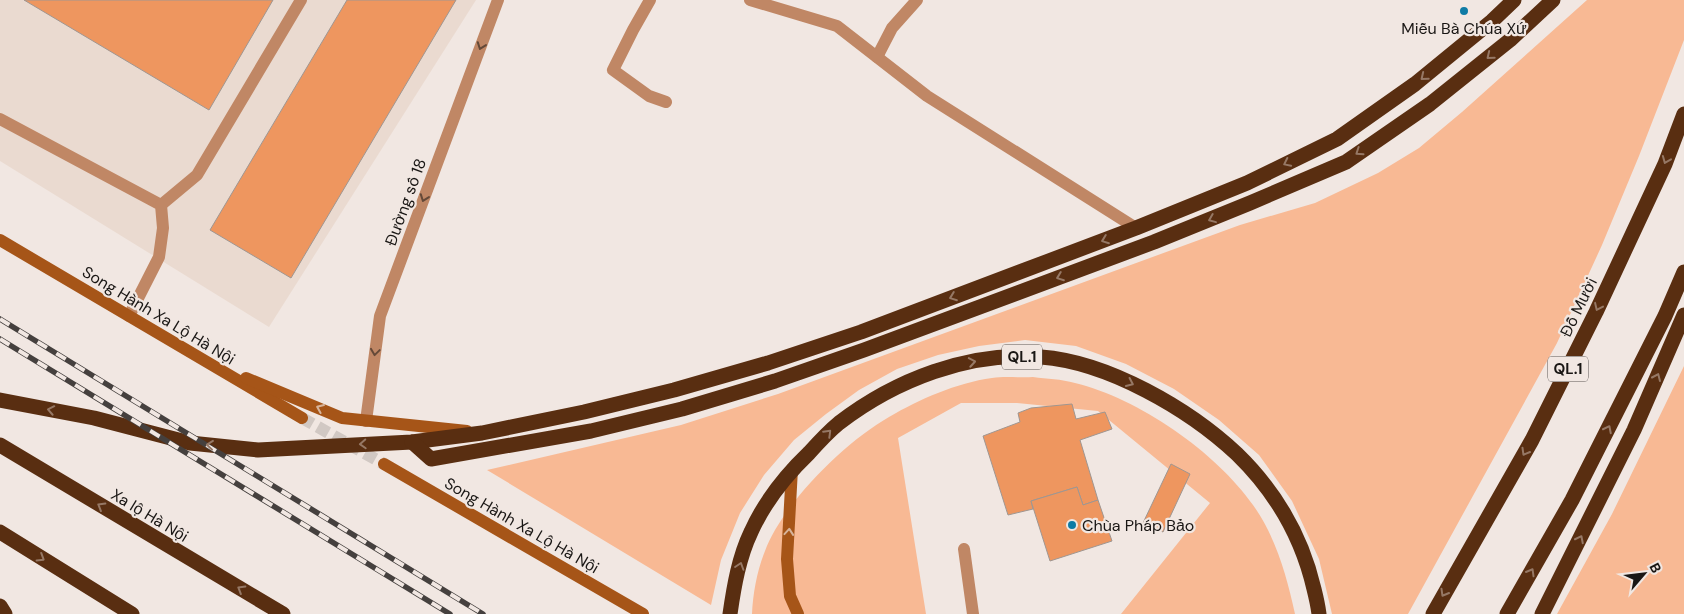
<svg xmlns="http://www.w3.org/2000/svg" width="1684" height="614" font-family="'DM Sans',sans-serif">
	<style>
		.built { fill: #eadad0 }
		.green { fill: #f8b994 }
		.building { fill: #ee965f; stroke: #9f9691 }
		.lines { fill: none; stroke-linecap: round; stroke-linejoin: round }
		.secondary-tunnel { stroke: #d1c8c3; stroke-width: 12; stroke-dasharray: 12 6; stroke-linecap: butt }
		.lane { stroke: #c08765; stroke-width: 12 }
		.street { stroke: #c08765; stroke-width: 12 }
		.secondary { stroke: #a65518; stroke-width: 12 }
		.highway { stroke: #592e11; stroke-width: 15 }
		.rail-casing { stroke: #45403e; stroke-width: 5.5 }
		.rail { stroke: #f1e7e2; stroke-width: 4; stroke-dasharray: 11; stroke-linecap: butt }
		.oneway { stroke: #644938 }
		.oneway2 { stroke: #967865 }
		.oneway3 { stroke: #d7b49b }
		.poi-dot { fill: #0f7ba5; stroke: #f1e7e2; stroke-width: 2 }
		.labels { text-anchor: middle; stroke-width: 4.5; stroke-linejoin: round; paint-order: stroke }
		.shield { fill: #f1e7e2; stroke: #5a5552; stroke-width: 1 }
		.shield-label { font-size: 15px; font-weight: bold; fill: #191614 }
		.poi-label { font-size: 16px; fill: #191614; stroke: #f1e7e2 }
		.street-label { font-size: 16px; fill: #191614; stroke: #f1e7e2 }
	</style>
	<rect width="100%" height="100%" fill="#f1e7e2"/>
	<path class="built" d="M 0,0 L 476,0 L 269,327 L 0,161 Z"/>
	<g class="green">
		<path d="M 1587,0 L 1684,0 L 1684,40 L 1639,156 L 1602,245 L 1557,343 L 1408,614 L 1332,614 L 1319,559 L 1292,501 L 1259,455 L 1219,420 L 1174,389 L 1126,364 L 1076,346 L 1025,340 L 979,346 L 938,355 L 897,369 L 859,390 L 826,414 L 794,440 L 764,475 L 740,513 L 721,560 L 711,605 L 487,470 L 681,425 L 778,394 L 1240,225 L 1315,203 L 1378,173 L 1419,148 L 1462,112 Z"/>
		<path d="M 1684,366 L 1684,614 L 1557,614 L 1612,514 Z"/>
		<path d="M 1033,377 C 1047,379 1061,379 1075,383 C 1138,398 1216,452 1253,505 C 1276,537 1287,577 1295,614 L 1121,614 L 1210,503 L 1098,411 L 1017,403 L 961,403 L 898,438 L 926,614 L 752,614 C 753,593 757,571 765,551 C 783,503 845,442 889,417 C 920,399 956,383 992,378 C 1005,376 1020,378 1033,377 Z"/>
	</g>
	<g class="building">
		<path d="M 24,0 L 273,0 L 209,110 Z"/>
		<path d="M 347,0 L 456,0 L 291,278 L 210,230 Z"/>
		<path d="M 1072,404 L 1076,419 L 1105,412 L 1112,429 L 1080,440 L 1098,500 L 1083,505 L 1077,487 L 1031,501 L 1033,509 L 1008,515 L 983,436 L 1020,422 L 1018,413 L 1031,408 Z"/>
		<path d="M 1171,464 L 1190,474 L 1163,532 L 1143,523 Z"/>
		<path d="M 1077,487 L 1083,505 L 1098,500 L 1112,541 L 1050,561 L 1031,501 Z"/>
	</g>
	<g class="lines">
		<path class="secondary-tunnel" d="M 302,418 L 384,464"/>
		<g class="lane">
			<path d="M 650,0 L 633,30 L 613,70 L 649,96 L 666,102"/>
			<path d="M 750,0 L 837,26 L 927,96 L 1136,228"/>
			<path d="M 877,57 L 892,28 L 917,0"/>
			<path d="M 0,119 L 161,205 L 163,228 L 159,257 L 129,316"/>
			<path d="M 161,205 L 197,175 L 301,0"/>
			<path d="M 964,549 L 973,614"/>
		</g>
		<path class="street" d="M 366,421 L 380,316 L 498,0"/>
		<g class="secondary">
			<path d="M 0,240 L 302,418"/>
			<path d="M 246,378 L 342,418 L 467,431"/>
			<path d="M 384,464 L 643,614"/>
			<path d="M 792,469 L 787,559 L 790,596 L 798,614"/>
		</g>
		<g class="highway">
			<path d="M 0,400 L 94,418 L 190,443 L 258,450 L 412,442 L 482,433 L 584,412 L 674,390 L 768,363 L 861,332 L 1136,228 L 1247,183 L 1337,139 L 1415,84 L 1492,21 L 1514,0"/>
			<path d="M 412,442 L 431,459 L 591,431 L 682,409 L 775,381 L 864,350 L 1154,242 L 1250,203 L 1346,162 L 1430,104 L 1510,40 L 1553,0"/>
			<path d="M 0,445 L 283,614"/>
			<path d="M 0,532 L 132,614"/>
			<path d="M 0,606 L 5,614"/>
			<path d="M 730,614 C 734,586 739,557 751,532 C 765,501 785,476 809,453 C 818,443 828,432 839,423 C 895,380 969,351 1041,357 C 1108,362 1189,409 1237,454 C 1275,491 1302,537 1314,589 C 1316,597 1318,606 1319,614"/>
			<path d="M 1433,614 L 1532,440 L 1596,312 L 1665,164 L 1684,114"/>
			<path d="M 1507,614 L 1572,500 L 1665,316 L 1684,272"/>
			<path d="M 1542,614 L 1634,430 L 1684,315"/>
		</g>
		<defs>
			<g id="rail">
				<path d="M 0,319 L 483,614"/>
				<path d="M 0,339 L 450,614"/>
			</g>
		</defs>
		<use href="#rail" class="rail-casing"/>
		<use href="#rail" class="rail"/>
	</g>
	<defs><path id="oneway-chevron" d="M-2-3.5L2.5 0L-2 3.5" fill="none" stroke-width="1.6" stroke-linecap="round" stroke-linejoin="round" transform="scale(1.25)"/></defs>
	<g class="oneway">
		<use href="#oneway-chevron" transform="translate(481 46) rotate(110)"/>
		<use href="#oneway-chevron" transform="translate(424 198) rotate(110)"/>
		<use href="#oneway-chevron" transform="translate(375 352) rotate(98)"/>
	</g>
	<g class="oneway2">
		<use href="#oneway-chevron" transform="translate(1490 56) rotate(141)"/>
		<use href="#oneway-chevron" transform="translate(1424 77) rotate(141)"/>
		<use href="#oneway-chevron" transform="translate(1359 152) rotate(146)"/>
		<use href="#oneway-chevron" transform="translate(1666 160) rotate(112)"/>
		<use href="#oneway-chevron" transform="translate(1287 163) rotate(154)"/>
		<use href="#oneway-chevron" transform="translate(1212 219) rotate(158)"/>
		<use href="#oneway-chevron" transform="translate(1105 240) rotate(159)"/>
		<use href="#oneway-chevron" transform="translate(1060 277) rotate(159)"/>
		<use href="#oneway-chevron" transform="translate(953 297) rotate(159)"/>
		<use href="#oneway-chevron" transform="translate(1598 307) rotate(115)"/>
		<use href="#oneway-chevron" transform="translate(972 362) rotate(-10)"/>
		<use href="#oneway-chevron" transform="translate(1657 377) rotate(-66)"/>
		<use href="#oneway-chevron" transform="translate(1130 383) rotate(25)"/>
		<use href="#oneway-chevron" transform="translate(51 410) rotate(-169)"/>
		<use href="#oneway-chevron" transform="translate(1608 429) rotate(-63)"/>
		<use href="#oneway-chevron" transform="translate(828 433) rotate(-45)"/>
		<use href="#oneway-chevron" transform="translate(363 444) rotate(177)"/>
		<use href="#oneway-chevron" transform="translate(210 445) rotate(-174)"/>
		<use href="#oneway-chevron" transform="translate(1525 452) rotate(120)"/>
		<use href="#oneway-chevron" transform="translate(101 506) rotate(-149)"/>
		<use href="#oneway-chevron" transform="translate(1580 539) rotate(-63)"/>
		<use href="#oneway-chevron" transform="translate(41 558) rotate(32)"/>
		<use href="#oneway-chevron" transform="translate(740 566) rotate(-72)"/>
		<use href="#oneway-chevron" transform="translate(1531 572) rotate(-60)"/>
		<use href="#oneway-chevron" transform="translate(241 589) rotate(-149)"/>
		<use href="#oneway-chevron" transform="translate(1444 593) rotate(120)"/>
	</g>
	<g class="oneway3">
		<use href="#oneway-chevron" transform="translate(320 408) rotate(-157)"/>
		<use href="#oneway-chevron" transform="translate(789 532) rotate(-85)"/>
	</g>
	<g class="poi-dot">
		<circle cx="1464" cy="11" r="5"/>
		<circle cx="1072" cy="525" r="5"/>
	</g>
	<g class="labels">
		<g class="shield">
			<rect x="1002" y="344.5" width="40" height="25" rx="4"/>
			<rect x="1548" y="356.5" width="40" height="25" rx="4"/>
		</g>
		<g class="shield-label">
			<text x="1022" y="362">QL.1</text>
			<text x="1568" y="374">QL.1</text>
		</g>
		<g class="poi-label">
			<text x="1464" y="34">Miễu Bà Chúa Xứ</text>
			<text x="1082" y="531" text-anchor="start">Chùa Pháp Bảo</text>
		</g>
		<g class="street-label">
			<text transform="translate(405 202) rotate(-70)" y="6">Đường số 18</text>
			<text transform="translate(1578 307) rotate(-64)" y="6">Đỗ Mười</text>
			<text transform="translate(159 315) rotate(31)" y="6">Song Hành Xa Lộ Hà Nội</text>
			<text transform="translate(150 515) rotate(31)" y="6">Xa lộ Hà Nội</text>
			<text transform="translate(522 525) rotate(30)" y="6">Song Hành Xa Lộ Hà Nội</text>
		</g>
	</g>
	<g transform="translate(1644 574) rotate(62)" stroke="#f1e7e2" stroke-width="4" paint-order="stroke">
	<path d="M0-4L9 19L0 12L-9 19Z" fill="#191614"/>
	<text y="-8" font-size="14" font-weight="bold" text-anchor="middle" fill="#191614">B</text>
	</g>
</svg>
